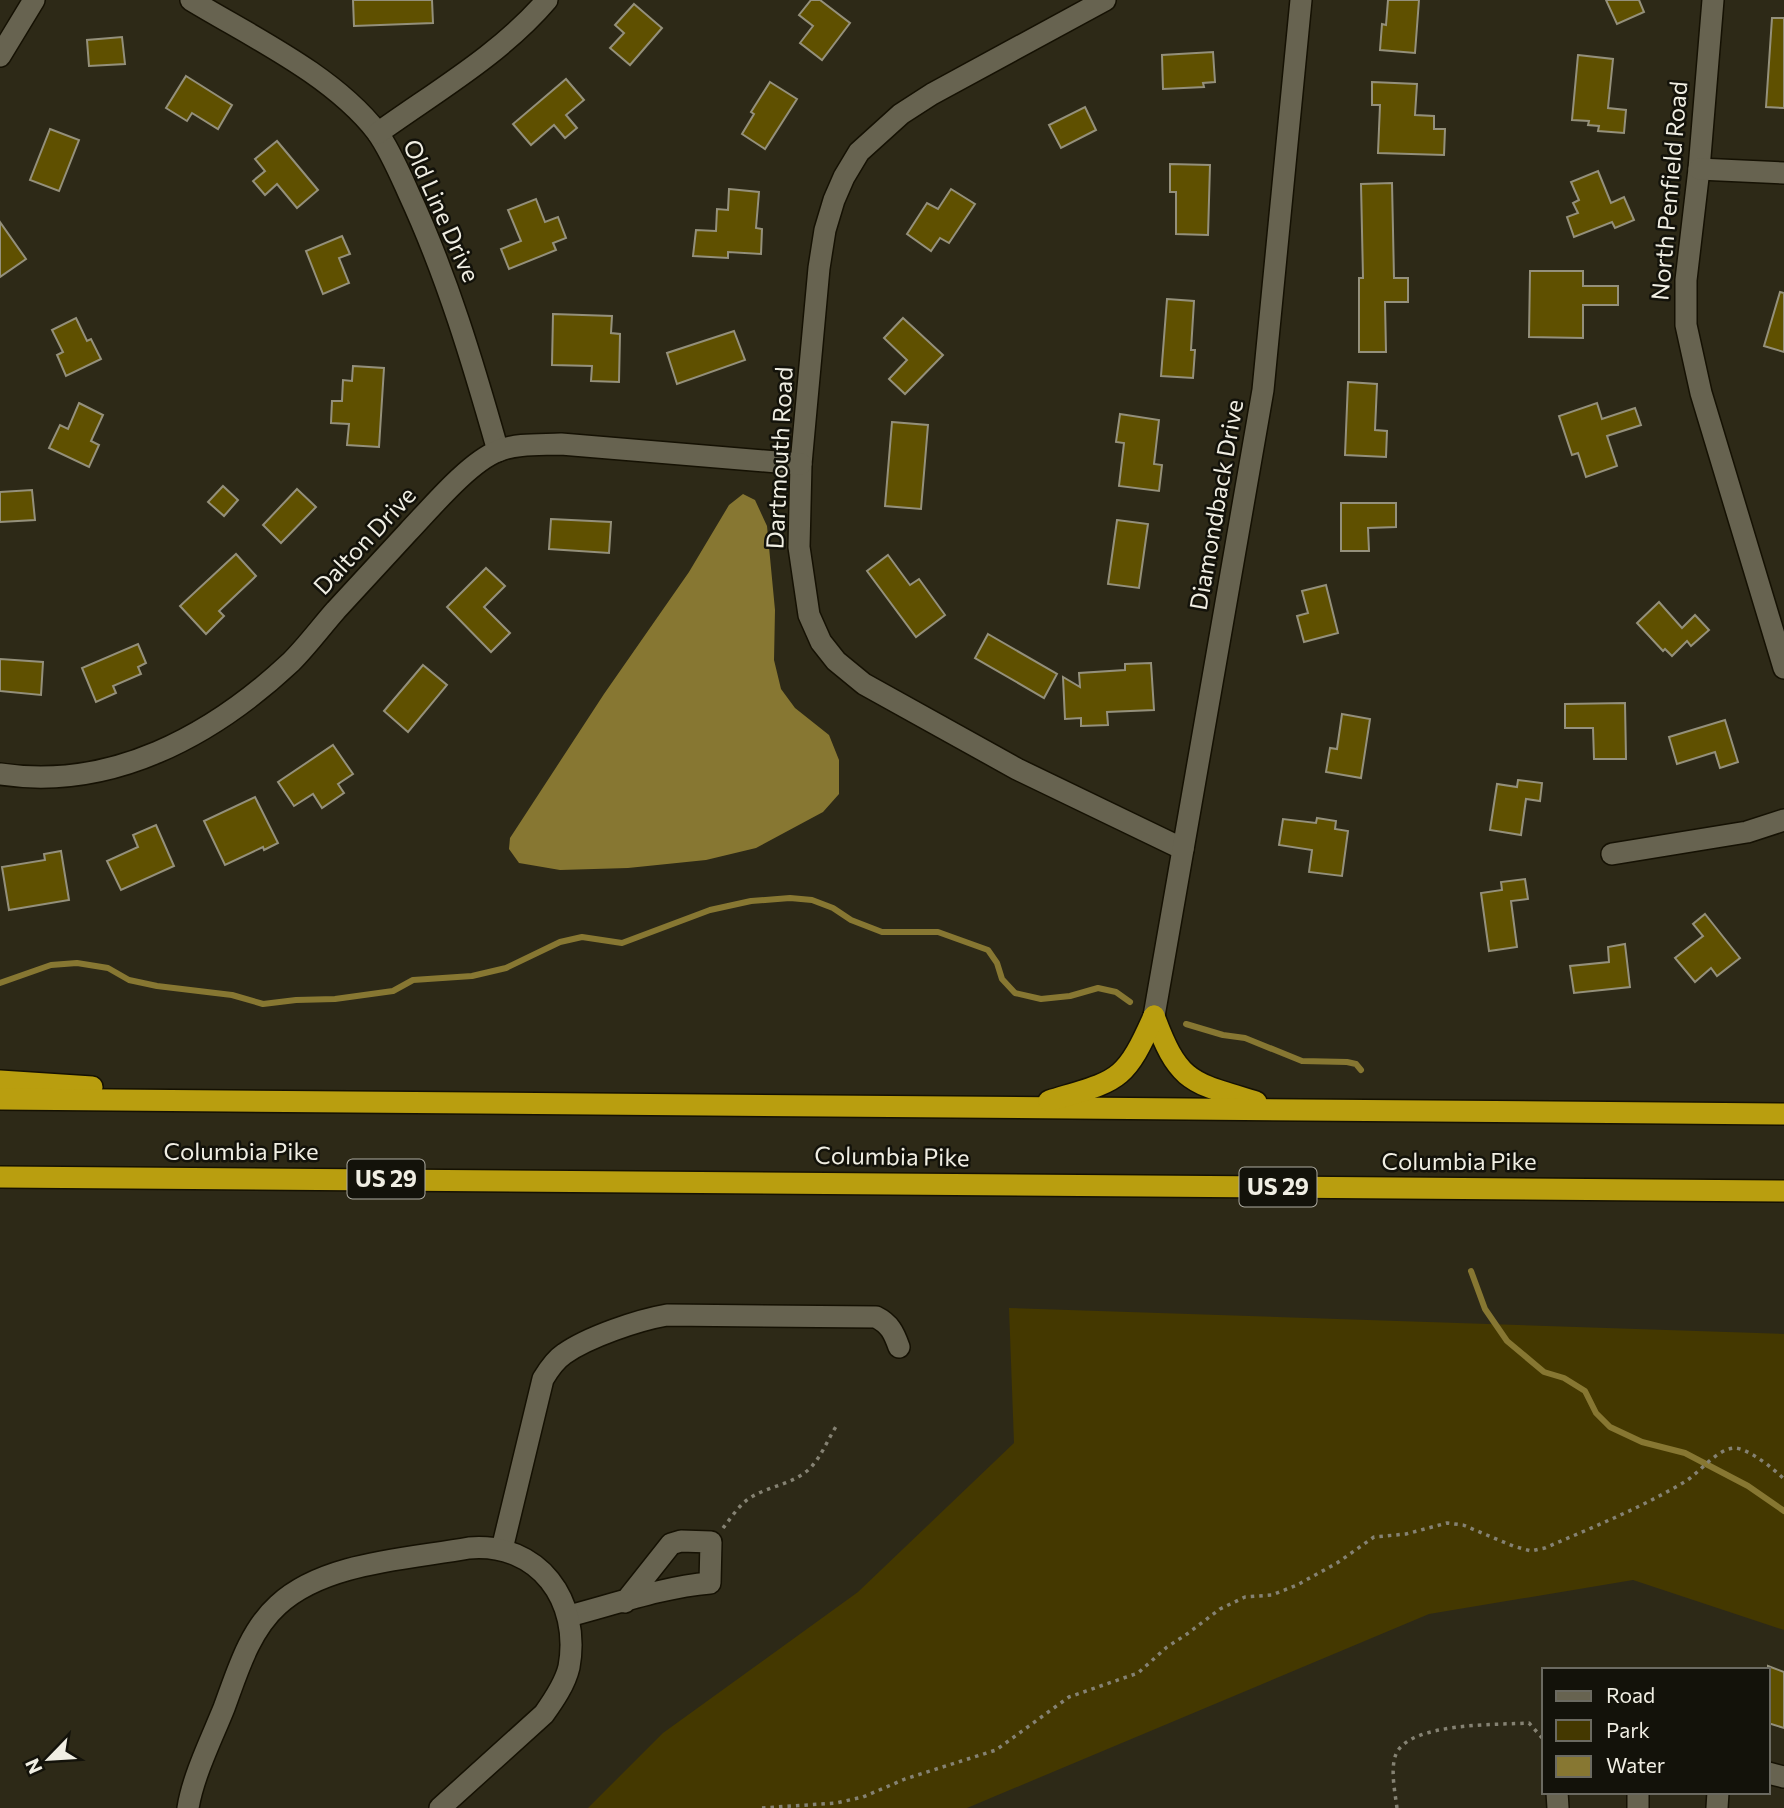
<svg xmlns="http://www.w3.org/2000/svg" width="1784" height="1808" font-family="Commissioner,sans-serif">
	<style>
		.green { fill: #443800 }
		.water { fill: #877732 }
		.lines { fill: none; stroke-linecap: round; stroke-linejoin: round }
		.stream { stroke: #877732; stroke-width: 6 }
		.building { fill: #5f5000; stroke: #94907b; stroke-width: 2 }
		.minor-casing { stroke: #151103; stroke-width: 24 }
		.highway-casing { stroke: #151103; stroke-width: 24 }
		.path { stroke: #858273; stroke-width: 3.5; stroke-dasharray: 3.5 5; stroke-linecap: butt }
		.minor { stroke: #676350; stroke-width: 21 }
		.highway { stroke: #b99e0f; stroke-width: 21 }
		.labels { text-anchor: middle; stroke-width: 5; stroke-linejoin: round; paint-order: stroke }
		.shield { fill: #13120a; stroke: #aeaca2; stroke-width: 2 }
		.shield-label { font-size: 23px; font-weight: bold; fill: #f0eee3 }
		.street-label { font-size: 24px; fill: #f0eee3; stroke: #13120a }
	</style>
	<rect width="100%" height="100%" fill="#2d2917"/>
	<path class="green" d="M 1009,1308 L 1784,1334 L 1784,1630 L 1633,1580 L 1429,1614 L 967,1808 L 588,1808 L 663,1733 L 858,1592 L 1014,1443 Z"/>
	<path class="water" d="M 743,494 L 755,500 L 767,526 L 775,610 L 774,660 L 781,689 L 795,708 L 829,735 L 839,760 L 839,794 L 823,812 L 756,848 L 706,860 L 628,868 L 560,870 L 519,863 L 509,849 L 510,838 L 604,694 L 689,572 L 729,505 Z"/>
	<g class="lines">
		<g class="stream">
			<path d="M 0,983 L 51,965 L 77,963 L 108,968 L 129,980 L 157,986 L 232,995 L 263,1004 L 296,1000 L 335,999 L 393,991 L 413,980 L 472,976 L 506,968 L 560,942 L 582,937 L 622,943 L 710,910 L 751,901 L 790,898 L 812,900 L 833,908 L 851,920 L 882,932 L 938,932 L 988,950 L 997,963 L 1002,979 L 1015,993 L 1041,999 L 1070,996 L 1098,988 L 1116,992 L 1130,1002"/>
			<path d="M 1186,1024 L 1223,1035 L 1245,1038 L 1302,1061 L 1347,1062 L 1356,1064 L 1361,1070"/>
			<path d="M 1471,1271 L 1485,1309 L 1507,1341 L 1544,1372 L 1564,1378 L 1585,1391 L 1596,1413 L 1610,1427 L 1642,1442 L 1685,1453 L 1748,1486 L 1784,1511"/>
		</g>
	</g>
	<g class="building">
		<path d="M 353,0 L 432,0 L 433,23 L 354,26 Z"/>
		<path d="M 811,0 L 820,0 L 850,23 L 822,60 L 800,43 L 813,26 L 799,15 Z"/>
		<path d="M 1388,0 L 1419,0 L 1415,53 L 1380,50 L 1382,24 L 1386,25 Z"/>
		<path d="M 1606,0 L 1639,0 L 1644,12 L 1617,24 Z"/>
		<path d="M 634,4 L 662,28 L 630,65 L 610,48 L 624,33 L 615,25 Z"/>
		<path d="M 1772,18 L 1784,18 L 1784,108 L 1766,107 Z"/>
		<path d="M 122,37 L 125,64 L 89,66 L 87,40 Z"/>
		<path d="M 1213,52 L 1215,82 L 1203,83 L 1204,87 L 1163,89 L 1162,55 Z"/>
		<path d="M 1578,55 L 1613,59 L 1608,108 L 1626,110 L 1624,133 L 1598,131 L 1599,126 L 1588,125 L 1589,121 L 1572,120 Z"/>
		<path d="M 186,76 L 232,105 L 218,129 L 192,113 L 187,121 L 166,108 Z"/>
		<path d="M 566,79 L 584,100 L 566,115 L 577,128 L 565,138 L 554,125 L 531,145 L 513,124 Z"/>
		<path d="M 770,82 L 797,99 L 765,149 L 742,134 L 754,114 L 751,112 Z"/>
		<path d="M 1372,82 L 1417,84 L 1415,115 L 1434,116 L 1434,129 L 1445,129 L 1444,155 L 1378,153 L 1380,105 L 1372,105 Z"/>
		<path d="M 1085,107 L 1096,130 L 1061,148 L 1049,125 Z"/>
		<path d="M 50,129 L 79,140 L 59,191 L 30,180 Z"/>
		<path d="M 277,141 L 318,190 L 297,208 L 277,184 L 265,195 L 253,181 L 265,171 L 255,159 Z"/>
		<path d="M 1170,164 L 1210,165 L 1208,235 L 1176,234 L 1176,192 L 1170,192 Z"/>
		<path d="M 1598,171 L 1611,203 L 1624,197 L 1634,220 L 1615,228 L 1612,222 L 1574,237 L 1567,217 L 1578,213 L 1573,203 L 1579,200 L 1571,182 Z"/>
		<path d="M 1392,183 L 1394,278 L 1408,278 L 1408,302 L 1385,302 L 1386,352 L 1359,352 L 1359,278 L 1363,278 L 1361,184 Z"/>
		<path d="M 729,189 L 759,192 L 756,228 L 762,229 L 761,254 L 728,252 L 728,258 L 693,256 L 696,230 L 716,231 L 717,209 L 728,210 Z"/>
		<path d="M 951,189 L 975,204 L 949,243 L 940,238 L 931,251 L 907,234 L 927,203 L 938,209 Z"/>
		<path d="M 536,199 L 545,222 L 558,217 L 566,238 L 553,243 L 556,250 L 509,269 L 501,249 L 521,241 L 508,210 Z"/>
		<path d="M 0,222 L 26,259 L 0,277 Z"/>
		<path d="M 342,236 L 350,254 L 339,258 L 349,283 L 323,294 L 306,251 Z"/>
		<path d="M 1530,271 L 1583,271 L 1583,286 L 1618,286 L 1618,305 L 1583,305 L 1583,338 L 1529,337 Z"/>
		<path d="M 1780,292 L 1784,293 L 1784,352 L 1764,346 Z"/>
		<path d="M 1167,299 L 1194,301 L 1191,350 L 1195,350 L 1193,378 L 1161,376 Z"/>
		<path d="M 553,314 L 612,316 L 611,333 L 620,334 L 619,382 L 591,381 L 592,366 L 552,365 Z"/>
		<path d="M 76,318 L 87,341 L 91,339 L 101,359 L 66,376 L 57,355 L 63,352 L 52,330 Z"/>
		<path d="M 903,318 L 943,355 L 905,394 L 889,379 L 907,360 L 884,338 Z"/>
		<path d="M 734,331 L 745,360 L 677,384 L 667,353 Z"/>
		<path d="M 353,366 L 384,368 L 379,447 L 347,445 L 349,424 L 331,423 L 332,401 L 342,401 L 343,380 L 352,381 Z"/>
		<path d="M 1348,382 L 1377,384 L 1375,430 L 1387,431 L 1386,457 L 1345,455 Z"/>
		<path d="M 79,403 L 103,415 L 91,441 L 99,445 L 89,467 L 49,448 L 60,425 L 68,429 Z"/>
		<path d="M 1597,403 L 1602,419 L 1635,408 L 1641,425 L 1607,436 L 1617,466 L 1586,477 L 1578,453 L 1572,455 L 1559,416 Z"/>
		<path d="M 1120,414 L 1159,420 L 1154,464 L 1162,465 L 1159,491 L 1119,486 L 1124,443 L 1116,442 Z"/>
		<path d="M 892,422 L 928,425 L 921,509 L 885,506 Z"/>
		<path d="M 223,486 L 238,500 L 224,516 L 208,502 Z"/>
		<path d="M 297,489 L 316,507 L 281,543 L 263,525 Z"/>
		<path d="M 32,490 L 35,520 L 0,522 L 0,492 Z"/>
		<path d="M 1341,503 L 1396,503 L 1396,527 L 1368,528 L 1369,551 L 1341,551 Z"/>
		<path d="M 551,519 L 611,522 L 609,553 L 549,549 Z"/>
		<path d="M 1117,520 L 1148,524 L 1139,588 L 1108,584 Z"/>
		<path d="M 236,554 L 256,576 L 219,611 L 224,616 L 206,634 L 180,606 Z"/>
		<path d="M 888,555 L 910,585 L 919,579 L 945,615 L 916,637 L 867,571 Z"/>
		<path d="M 486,568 L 505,586 L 484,607 L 510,633 L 491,652 L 447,607 Z"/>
		<path d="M 1326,585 L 1338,633 L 1304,642 L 1297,616 L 1308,613 L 1302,591 Z"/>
		<path d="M 1659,602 L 1682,628 L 1695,615 L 1709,630 L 1691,646 L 1687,641 L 1672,656 L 1665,649 L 1663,651 L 1637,623 Z"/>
		<path d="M 988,634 L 1057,674 L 1044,698 L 975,658 Z"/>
		<path d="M 138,644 L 146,663 L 138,667 L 141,674 L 113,686 L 116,693 L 96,702 L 82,668 Z"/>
		<path d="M 0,659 L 43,662 L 41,695 L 0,691 Z"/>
		<path d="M 1151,663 L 1154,710 L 1107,712 L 1108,725 L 1081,726 L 1081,718 L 1065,719 L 1063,677 L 1080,687 L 1079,673 L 1125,670 L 1125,664 Z"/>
		<path d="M 423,665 L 447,685 L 408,732 L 384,711 Z"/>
		<path d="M 1625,703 L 1626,759 L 1594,759 L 1593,728 L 1565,728 L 1565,704 Z"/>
		<path d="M 1342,714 L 1370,719 L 1361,778 L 1326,772 L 1330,748 L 1337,749 Z"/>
		<path d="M 1725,720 L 1738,762 L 1720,768 L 1715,752 L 1677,764 L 1669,737 Z"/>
		<path d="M 333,745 L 353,774 L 338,784 L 344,793 L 322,808 L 313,794 L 294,806 L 278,782 Z"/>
		<path d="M 1518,780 L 1542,783 L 1540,801 L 1526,799 L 1521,835 L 1490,830 L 1497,784 L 1517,787 Z"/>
		<path d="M 255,797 L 278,843 L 264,850 L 263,847 L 225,865 L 204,821 Z"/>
		<path d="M 1317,818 L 1336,821 L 1335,829 L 1348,831 L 1342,876 L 1309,872 L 1312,850 L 1279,845 L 1283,819 L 1316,823 Z"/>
		<path d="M 156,825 L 174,866 L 121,890 L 107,861 L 138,847 L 133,835 Z"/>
		<path d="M 61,851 L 69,900 L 9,910 L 2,867 L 45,860 L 44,854 Z"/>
		<path d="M 1525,879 L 1528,899 L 1511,901 L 1517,947 L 1489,951 L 1481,893 L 1502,890 L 1501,882 Z"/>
		<path d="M 1705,914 L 1740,958 L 1717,976 L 1711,968 L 1695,982 L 1675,958 L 1703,936 L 1693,924 Z"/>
		<path d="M 1625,944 L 1630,987 L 1574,993 L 1570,966 L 1609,962 L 1608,947 Z"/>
		<path d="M 1768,1666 L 1784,1672 L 1784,1728 L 1768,1723 Z"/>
	</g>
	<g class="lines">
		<defs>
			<g id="minor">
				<path d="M 191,0 C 252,37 333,75 377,132 C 390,150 400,174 409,194 C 447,276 473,363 498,451"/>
				<path d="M 1105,0 L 932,94 L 901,114 L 859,152 L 844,177 L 834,200 L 825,230 L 819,268 L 801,464 L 799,547 L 809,615 L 821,642 L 836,661 L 864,684 L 1017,769 L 1183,849"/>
				<path d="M 1713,0 L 1699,169 L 1686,280 L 1686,325 L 1701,393 L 1784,668"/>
				<path d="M 0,56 L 34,0"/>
				<path d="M 378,133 C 435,92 501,54 547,0"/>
				<path d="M 1699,169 L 1784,173"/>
				<path d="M 0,774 C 111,791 212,736 291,662 C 307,646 321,627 336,610 C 360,584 384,558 408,532 C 430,509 469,462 498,451 C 517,443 541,445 561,444 L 801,464"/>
				<path d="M 1612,854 L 1747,832 L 1784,820"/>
				<path d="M 1154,1016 L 1263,390 L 1301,0"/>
				<path d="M 502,1549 L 543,1379 C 549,1369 555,1360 564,1354 C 588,1337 638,1320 667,1315 L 876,1317 C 890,1324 894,1333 899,1347"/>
				<path d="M 569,1616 C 615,1604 663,1587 710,1583 L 711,1542 L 681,1541 L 671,1544 L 625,1602"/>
				<path d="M 1768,1773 L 1784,1777"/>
				<path d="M 1557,1792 L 1558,1808"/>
				<path d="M 1638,1792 L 1638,1808"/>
				<path d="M 188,1808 C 193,1776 212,1738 224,1708 C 237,1673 249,1631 278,1605 C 324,1562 409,1559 469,1548 C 539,1542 581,1601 569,1667 C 565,1684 554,1700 544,1714 L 440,1808"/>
				<path d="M 1717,1808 L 1718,1792"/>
			</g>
			<g id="highway">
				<path d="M 1154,1016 C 1179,1084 1191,1082 1256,1102"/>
				<path d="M 0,1081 L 92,1087"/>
				<path d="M 0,1099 L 1784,1114"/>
				<path d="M 1049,1101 C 1118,1080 1124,1084 1154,1016"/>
				<path d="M 0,1177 L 1784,1191"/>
			</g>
		</defs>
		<use href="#minor" class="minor-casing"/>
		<use href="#highway" class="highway-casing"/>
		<g class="path">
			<path d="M 723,1528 C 732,1517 740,1503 753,1496 C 771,1486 791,1484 807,1471 C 821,1459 827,1440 837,1425"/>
			<path d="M 762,1808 L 836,1803 L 863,1797 L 905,1779 L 996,1750 L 1069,1697 L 1138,1673 L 1167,1647 L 1187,1634 L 1220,1609 L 1245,1597 L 1272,1595 L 1297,1585 L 1337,1563 L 1374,1537 L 1406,1534 L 1447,1523 L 1463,1525 L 1513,1546 L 1531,1551 L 1545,1548 C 1593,1527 1641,1508 1686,1481 C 1700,1472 1717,1449 1734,1448 C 1748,1448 1774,1469 1784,1479"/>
			<path d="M 1397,1808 C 1395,1792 1390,1769 1396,1754 C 1410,1722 1498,1725 1529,1723 L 1544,1740"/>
		</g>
		<use href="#minor" class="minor"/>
		<use href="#highway" class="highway"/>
	</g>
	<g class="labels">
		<g class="shield">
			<rect x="347.5" y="1159.5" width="77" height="39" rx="5"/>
			<rect x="1239.5" y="1167.5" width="77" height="39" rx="5"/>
		</g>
		<g class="shield-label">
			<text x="386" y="1187">US 29</text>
			<text x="1278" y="1195">US 29</text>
		</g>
		<g class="street-label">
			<text transform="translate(1670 191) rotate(-85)" y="8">North Penfield Road</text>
			<text transform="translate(441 211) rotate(66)" y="8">Old Line Drive</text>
			<text transform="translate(780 458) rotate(-87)" y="8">Dartmouth Road</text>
			<text transform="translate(1217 505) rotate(-80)" y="8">Diamondback Drive</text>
			<text transform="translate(365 541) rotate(-47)" y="8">Dalton Drive</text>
			<text x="241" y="1160">Columbia Pike</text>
			<text transform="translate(892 1157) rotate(1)" y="8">Columbia Pike</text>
			<text x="1459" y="1170">Columbia Pike</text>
		</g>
	</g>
	<rect x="1542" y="1668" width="228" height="126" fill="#13120a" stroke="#6b6a61" stroke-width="2"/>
	<rect x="1556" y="1691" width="35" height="10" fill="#676350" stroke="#6b6a61" stroke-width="2"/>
	<text x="1606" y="1703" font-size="21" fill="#f0eee3">Road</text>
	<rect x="1556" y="1720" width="35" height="21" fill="#443800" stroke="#6b6a61" stroke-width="2"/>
	<text x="1606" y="1738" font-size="21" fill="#f0eee3">Park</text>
	<rect x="1556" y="1756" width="35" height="21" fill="#877732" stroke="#6b6a61" stroke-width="2"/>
	<text x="1606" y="1773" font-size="21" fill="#f0eee3">Water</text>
	<g transform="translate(49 1759) rotate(245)" stroke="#13120a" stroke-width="5" paint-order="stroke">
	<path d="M0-5L12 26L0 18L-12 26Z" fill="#f0eee3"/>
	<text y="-10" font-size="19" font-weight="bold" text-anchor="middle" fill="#f0eee3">N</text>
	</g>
</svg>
